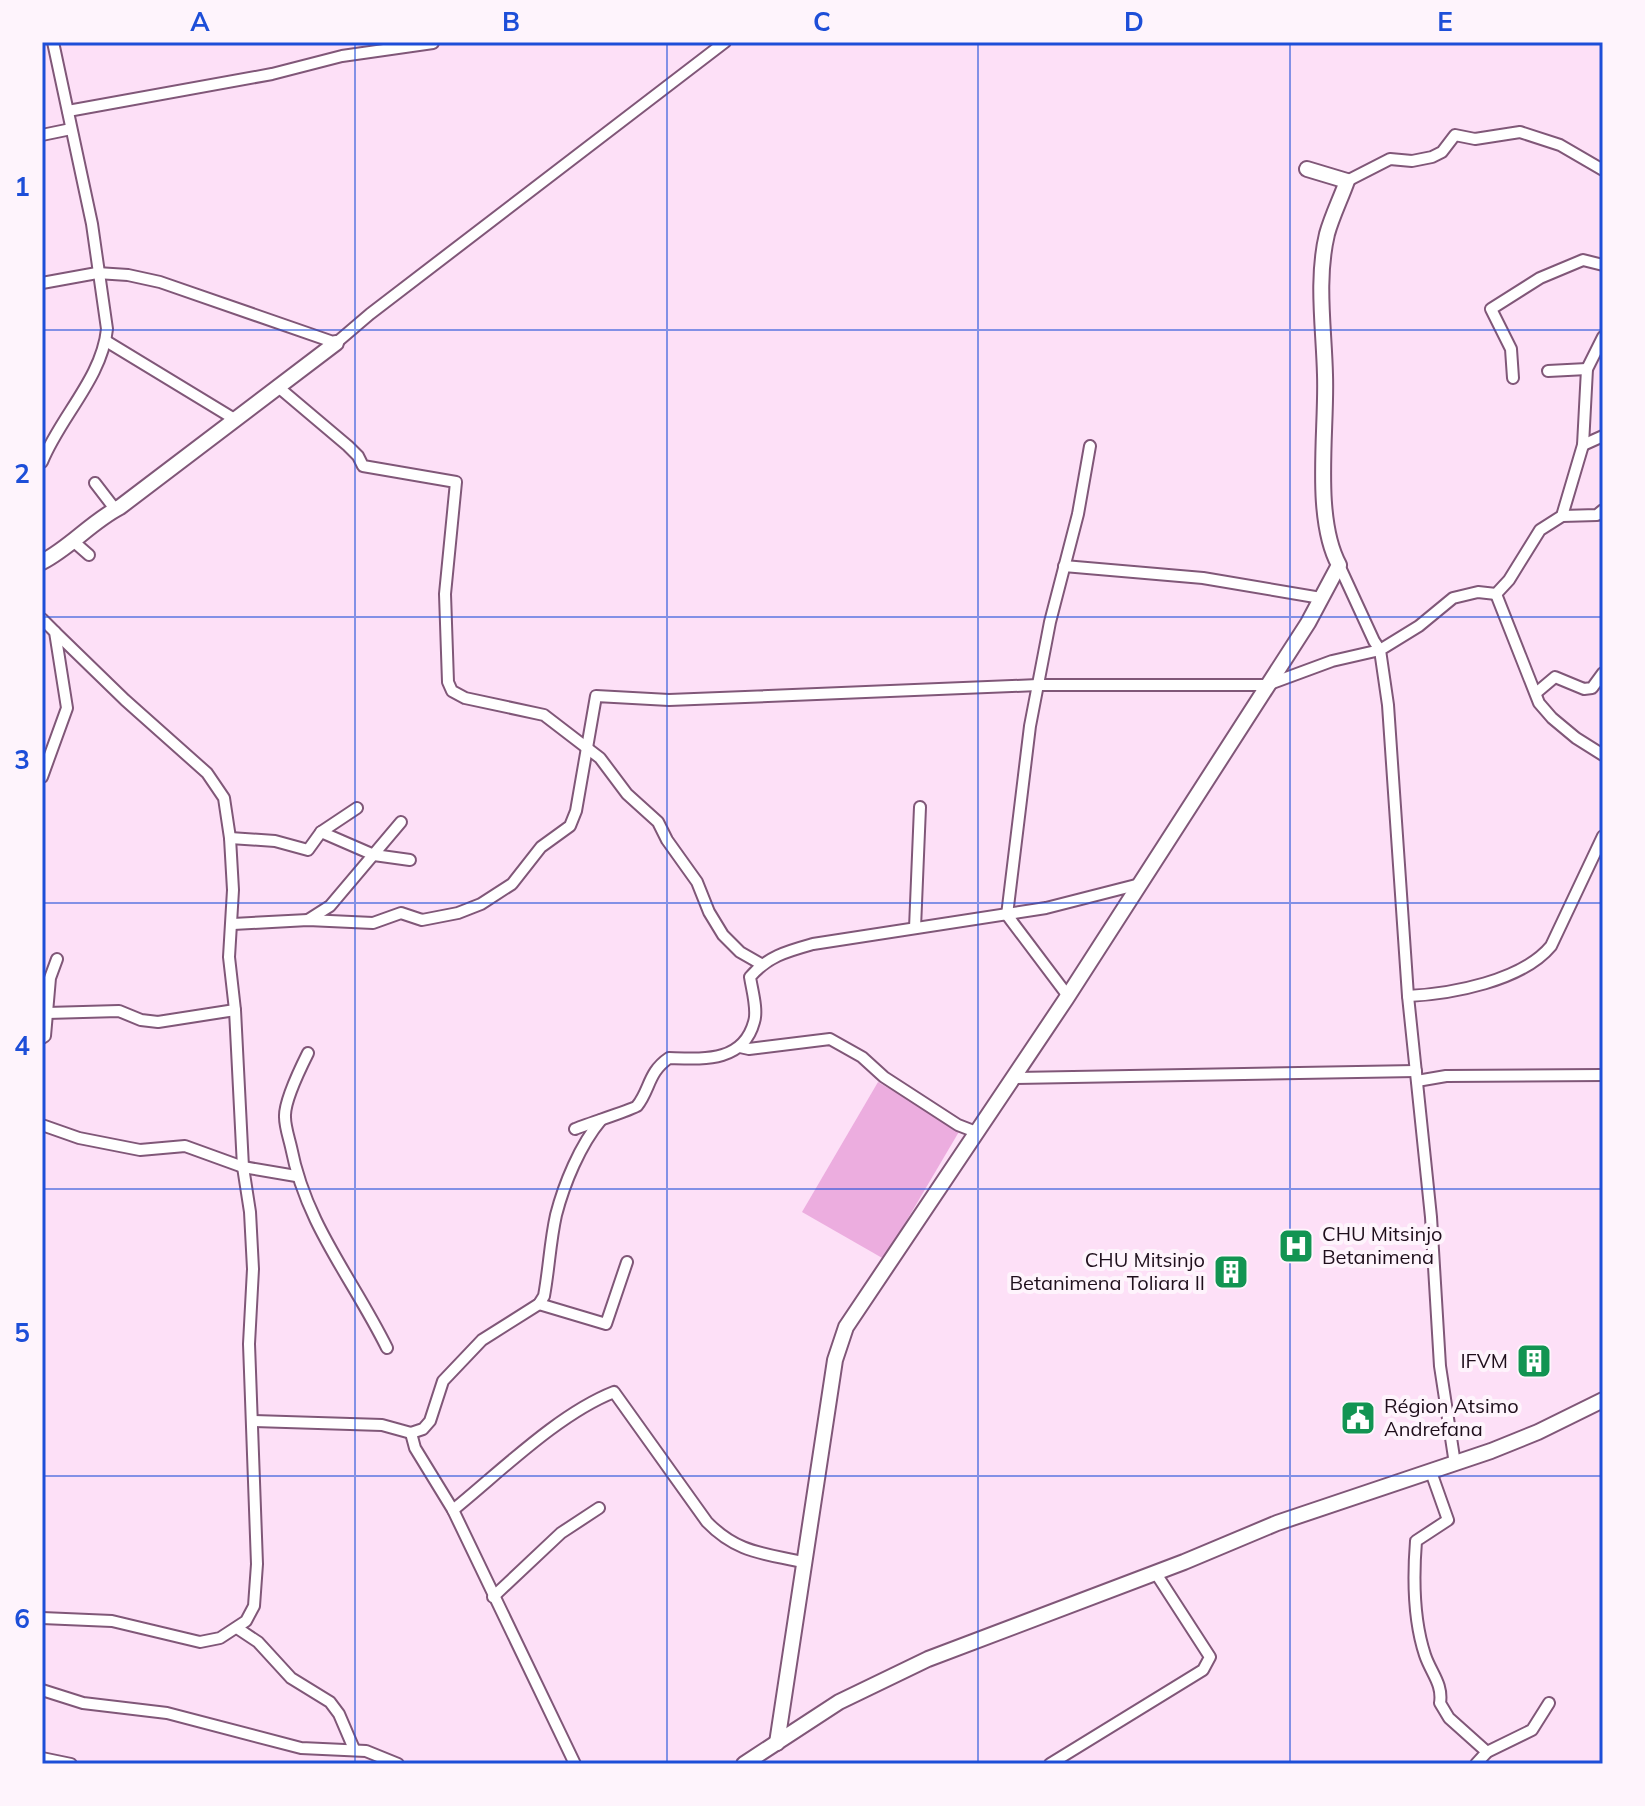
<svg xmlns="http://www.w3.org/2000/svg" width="1645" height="1806" font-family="Mulish,sans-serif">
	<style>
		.green { fill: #ecaddf }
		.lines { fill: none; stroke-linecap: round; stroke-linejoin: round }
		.street-casing { stroke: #805778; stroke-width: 14 }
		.secondary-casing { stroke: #805778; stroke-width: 18 }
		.street { stroke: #fff; stroke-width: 10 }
		.secondary { stroke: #fff; stroke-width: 14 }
		.grid { fill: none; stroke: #1d4ed8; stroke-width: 2; stroke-opacity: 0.55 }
		.labels { text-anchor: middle; stroke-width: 8; stroke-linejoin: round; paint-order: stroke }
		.poi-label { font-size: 20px; fill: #1f0f1c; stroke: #fef4fc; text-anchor: start }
		.neatline { fill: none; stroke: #1d4ed8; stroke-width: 3 }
		.grid-label { font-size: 26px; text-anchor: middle; font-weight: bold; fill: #1d4ed8 }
	</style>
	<rect width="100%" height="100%" fill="#fde0f7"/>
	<path class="green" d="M 878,1082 L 960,1130 L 884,1259 L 802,1212 Z"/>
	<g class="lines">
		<defs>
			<g id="street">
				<path d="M 68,111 L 272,74 L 342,56 L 433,43"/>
				<path d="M 42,135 L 71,129"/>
				<path d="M 1347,181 L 1390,159 L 1412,161 L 1432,157 L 1442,152 L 1455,135 L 1475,139 L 1520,132 L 1560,145 L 1603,170"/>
				<path d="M 42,283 L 97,273 L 128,275 L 160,282 L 336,343 L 370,314 L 725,42"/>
				<path d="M 106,341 L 236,420"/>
				<path d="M 1548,371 L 1587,369"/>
				<path d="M 1513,378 L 1511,349 L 1491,309 L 1540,278 L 1583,260 L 1603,265"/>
				<path d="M 277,386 L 348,446 L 358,456 L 363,466 L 456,482 L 445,594 L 448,682 L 452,691 L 465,698 L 544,715 L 600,758 L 627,794 L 658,822 L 667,840 L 697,882 L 709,912 L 723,935 L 740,952 L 761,964"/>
				<path d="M 1583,445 L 1603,436"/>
				<path d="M 42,462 C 60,417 102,378 107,329 L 92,224 L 53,42"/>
				<path d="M 95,483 L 115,509"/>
				<path d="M 1562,516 L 1597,515 L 1603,510"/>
				<path d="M 73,541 L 89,555"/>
				<path d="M 1064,566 L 1203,578 L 1321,598"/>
				<path d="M 1496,594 L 1539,703 L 1552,718 L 1576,738 L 1603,755"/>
				<path d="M 42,619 L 55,632 L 67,708 L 42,777"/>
				<path d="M 1536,693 L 1555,677 L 1584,689 L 1592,688 L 1603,673"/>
				<path d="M 321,832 L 374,855 L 410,860"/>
				<path d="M 230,838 L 275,841 L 308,850 L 321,832 L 357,808"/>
				<path d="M 308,920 L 330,906 L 401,822"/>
				<path d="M 233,924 L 308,920 L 373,923 L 401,913 L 422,920 L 458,913 L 481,904 L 512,884 L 541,847 L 570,826 L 576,811 L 596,696 L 669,700 L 1038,685 L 1267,685 L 1332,661 L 1380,650 L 1374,641 L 1339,565"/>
				<path d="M 915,928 L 920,807"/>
				<path d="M 1068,996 L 1007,915 L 1030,726 L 1050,622 L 1078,514 L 1090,446"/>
				<path d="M 1408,996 C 1451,994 1522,981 1551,946 L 1603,836"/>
				<path d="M 47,1013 L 119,1011 L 141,1020 L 158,1022 L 235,1010"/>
				<path d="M 42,1038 L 45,1036 L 50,978 L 57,959"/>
				<path d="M 740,1047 L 749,1049 L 830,1039 L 862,1057 L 884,1077 L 958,1125 L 976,1132"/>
				<path d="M 308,1053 C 301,1067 284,1101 285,1117 C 285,1127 289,1138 291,1147 C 306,1225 353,1279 387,1348"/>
				<path d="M 1015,1078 L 1416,1071"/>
				<path d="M 1417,1081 L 1446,1076 L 1603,1075"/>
				<path d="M 42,1125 L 79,1138 L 140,1150 L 185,1146 L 243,1167 L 296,1176"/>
				<path d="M 575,1129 C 584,1125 634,1109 637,1106 C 650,1090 648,1072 669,1058 C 702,1059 743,1063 754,1022 C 758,1010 752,990 750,977 C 768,956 788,951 813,944 L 1046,908 L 1140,884"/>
				<path d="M 539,1304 L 606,1324 L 627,1262"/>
				<path d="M 253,1421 L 382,1425 L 411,1433 L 423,1429 L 430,1421 L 443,1381 L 482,1340 L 539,1304 L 544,1296 C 549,1269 550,1242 556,1215 C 564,1184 580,1145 601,1120"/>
				<path d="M 411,1433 L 415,1448 L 453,1510 L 575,1764"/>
				<path d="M 1455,1464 L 1440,1366 L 1431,1217 L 1408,996 L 1388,705 L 1380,650 L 1419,626 L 1453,598 L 1478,592 L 1496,594 L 1509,580 L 1540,530 L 1562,516 L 1583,445 L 1587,369 L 1603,337"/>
				<path d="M 1431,1472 L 1448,1520 L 1416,1541 C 1413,1579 1413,1619 1425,1655 C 1431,1673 1443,1684 1440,1703 L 1449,1718 L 1487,1752"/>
				<path d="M 453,1510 C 500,1472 558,1414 614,1392 L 707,1522 C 738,1554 765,1553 806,1563"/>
				<path d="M 493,1597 L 561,1533 L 599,1508"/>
				<path d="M 42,1618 L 112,1621 L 200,1642 L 220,1638 L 246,1621 L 254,1606 L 257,1564 L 249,1344 L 253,1269 L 250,1212 L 243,1167 L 235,1010 L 229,957 L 233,890 L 230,838 L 224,798 L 207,773 L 125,700 L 55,632"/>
				<path d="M 237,1628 L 258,1642 L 291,1678 L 330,1702 L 339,1714 L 354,1749"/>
				<path d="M 42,1690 L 83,1703 L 167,1713 L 301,1748 L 366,1751 L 398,1764"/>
				<path d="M 42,1758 L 71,1764"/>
				<path d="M 1050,1764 L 1203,1670 L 1210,1657 L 1155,1572"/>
				<path d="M 1476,1764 L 1487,1752 L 1532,1730 L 1549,1703"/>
			</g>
			<g id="secondary">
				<path d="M 42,562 C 71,547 91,522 120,507 L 336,343"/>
				<path d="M 777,1743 L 835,1360 L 846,1327 L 1066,999 L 1308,623 L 1339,565 C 1313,517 1327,430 1325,375 C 1324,329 1316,280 1327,234 C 1332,216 1341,198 1347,181 L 1307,169"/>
				<path d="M 744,1764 L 839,1702 L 928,1659 L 1184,1562 L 1277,1523 L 1491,1451 L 1538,1432 L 1603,1400"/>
			</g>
		</defs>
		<use href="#street" class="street-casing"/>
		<use href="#secondary" class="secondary-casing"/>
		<use href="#street" class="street"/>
		<use href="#secondary" class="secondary"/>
	</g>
	<path class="grid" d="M 355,42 L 355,1764M 667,42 L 667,1764M 978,42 L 978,1764M 1290,42 L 1290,1764M 42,330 L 1603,330M 42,617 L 1603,617M 42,903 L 1603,903M 42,1189 L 1603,1189M 42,1476 L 1603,1476"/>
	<defs>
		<symbol id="hospital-square" viewBox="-11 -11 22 22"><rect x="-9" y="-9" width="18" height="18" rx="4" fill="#129452" stroke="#fef4fc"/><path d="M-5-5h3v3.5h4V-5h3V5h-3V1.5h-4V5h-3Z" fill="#fff"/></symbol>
		<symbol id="building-square" viewBox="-11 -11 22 22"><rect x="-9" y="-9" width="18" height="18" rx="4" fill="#129452" stroke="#fef4fc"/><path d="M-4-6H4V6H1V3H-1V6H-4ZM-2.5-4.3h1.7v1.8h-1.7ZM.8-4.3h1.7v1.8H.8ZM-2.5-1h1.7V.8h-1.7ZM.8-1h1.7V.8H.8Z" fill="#fff"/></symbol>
		<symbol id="civic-square" viewBox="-11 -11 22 22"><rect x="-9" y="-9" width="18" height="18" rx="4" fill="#129452" stroke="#fef4fc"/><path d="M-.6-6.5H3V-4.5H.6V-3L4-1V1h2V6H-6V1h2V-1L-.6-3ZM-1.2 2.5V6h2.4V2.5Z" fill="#fff"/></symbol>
	</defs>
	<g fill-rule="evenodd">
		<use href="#hospital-square" x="1276" y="1226" width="40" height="40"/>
		<use href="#building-square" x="1211" y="1252" width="40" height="40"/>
		<use href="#building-square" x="1514" y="1341" width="40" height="40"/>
		<use href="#civic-square" x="1338" y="1398" width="40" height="40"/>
	</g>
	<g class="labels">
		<g class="poi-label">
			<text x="1322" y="1241">CHU Mitsinjo<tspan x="1322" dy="23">Betanimena</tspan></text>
			<text x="1205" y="1267" text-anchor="end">CHU Mitsinjo<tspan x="1205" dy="23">Betanimena Toliara II</tspan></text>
			<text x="1508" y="1368" text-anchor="end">IFVM</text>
			<text x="1384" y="1413">Région Atsimo<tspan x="1384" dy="23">Andrefana</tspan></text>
		</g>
	</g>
	<rect width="1645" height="1806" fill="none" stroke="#fef4fc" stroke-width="88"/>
	<rect x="44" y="44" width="1557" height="1718" class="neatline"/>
	<g class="grid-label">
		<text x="200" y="31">A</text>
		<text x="511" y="31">B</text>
		<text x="822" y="31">C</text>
		<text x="1134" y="31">D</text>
		<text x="1445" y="31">E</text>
		<text x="22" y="196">1</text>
		<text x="22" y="483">2</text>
		<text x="22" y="769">3</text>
		<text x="22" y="1055">4</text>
		<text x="22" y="1342">5</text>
		<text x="22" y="1628">6</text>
	</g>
</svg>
